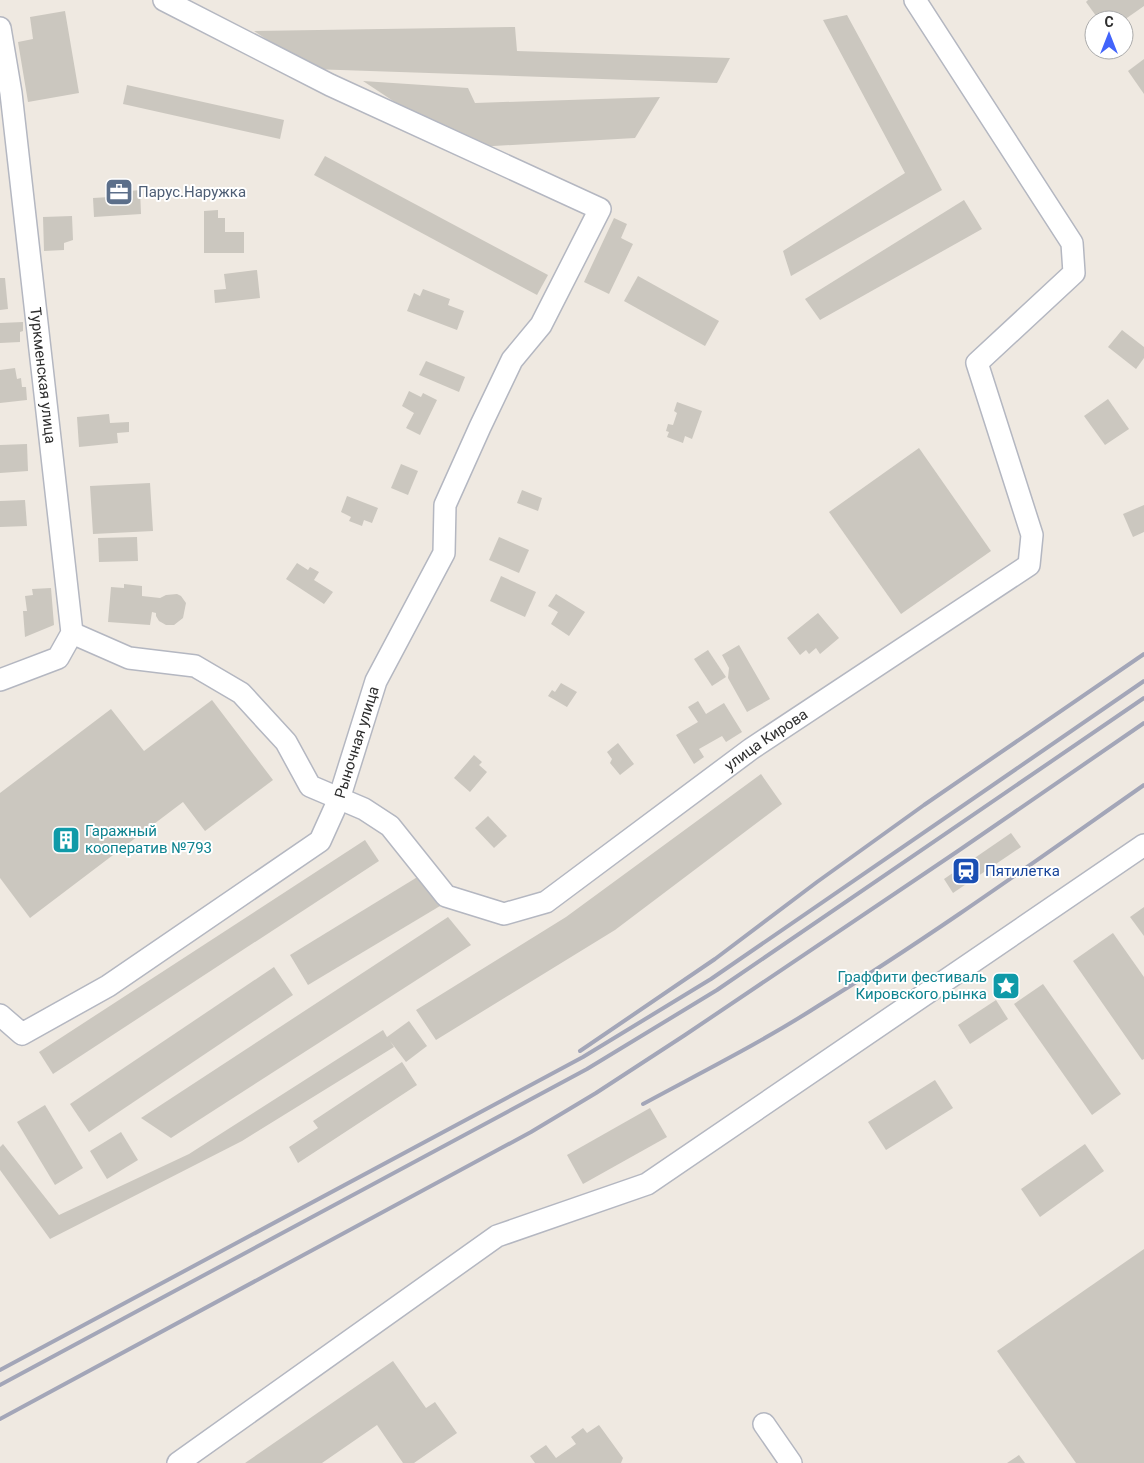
<svg xmlns="http://www.w3.org/2000/svg" width="1144" height="1463" font-family="Roboto,sans-serif">
	<style>
		.building { fill: #cbc7bf }
		.lines { fill: none; stroke-linecap: round; stroke-linejoin: round }
		.minor-casing { stroke: #b4b7c1; stroke-width: 24 }
		.minor { stroke: #fff; stroke-width: 21 }
		.rail { stroke: #a3a6b8; stroke-width: 4 }
		.labels { text-anchor: middle; stroke-width: 4; stroke-linejoin: round; paint-order: stroke }
		.service-label { font-size: 15px; fill: #4e5e75; stroke: #fff; text-anchor: start }
		.street-label { font-size: 15px; fill: #2e2e2e; stroke: #fff }
		.culture-label { font-size: 15px; fill: #0d838f; stroke: #fff; text-anchor: start }
		.transit-label { font-size: 15px; fill: #164399; stroke: #fff; text-anchor: start }
	</style>
	<rect width="100%" height="100%" fill="#efe9e1"/>
	<g class="building">
		<path d="M 1088,0 L 1144,0 L 1144,6 L 1124,20 L 1099,20 L 1086,2 Z"/>
		<path d="M 65,11 L 79,93 L 28,102 L 18,42 L 33,39 L 30,17 Z"/>
		<path d="M 847,15 L 942,190 L 791,276 L 783,251 L 905,173 L 823,20 Z"/>
		<path d="M 515,27 L 517,51 L 730,58 L 717,83 L 311,69 L 254,31 Z"/>
		<path d="M 1144,59 L 1144,94 L 1128,71 Z"/>
		<path d="M 363,81 L 468,88 L 475,103 L 660,97 L 635,138 L 477,147 L 437,130 Z"/>
		<path d="M 127,85 L 284,120 L 280,139 L 123,104 Z"/>
		<path d="M 325,156 L 548,275 L 537,295 L 314,175 Z"/>
		<path d="M 130,184 L 130,191 L 140,190 L 141,214 L 94,217 L 93,198 L 110,197 L 109,186 Z"/>
		<path d="M 964,200 L 982,229 L 820,320 L 805,299 Z"/>
		<path d="M 218,210 L 218,218 L 225,218 L 225,232 L 244,232 L 244,253 L 204,253 L 204,211 Z"/>
		<path d="M 72,216 L 73,240 L 64,243 L 64,250 L 44,251 L 43,217 Z"/>
		<path d="M 614,218 L 627,224 L 621,238 L 633,244 L 609,294 L 584,282 Z"/>
		<path d="M 257,270 L 260,298 L 215,303 L 214,290 L 226,289 L 224,274 Z"/>
		<path d="M 638,276 L 719,321 L 705,346 L 624,301 Z"/>
		<path d="M 0,278 L 5,278 L 8,309 L 0,310 Z"/>
		<path d="M 423,289 L 450,299 L 448,305 L 464,311 L 457,330 L 407,311 L 414,293 L 420,296 Z"/>
		<path d="M 23,322 L 23,331 L 20,332 L 20,342 L 0,343 L 0,323 Z"/>
		<path d="M 1122,330 L 1144,347 L 1144,358 L 1136,369 L 1108,347 Z"/>
		<path d="M 426,361 L 465,377 L 459,392 L 419,375 Z"/>
		<path d="M 15,368 L 17,379 L 21,378 L 22,387 L 26,387 L 27,400 L 0,403 L 0,370 Z"/>
		<path d="M 409,391 L 421,397 L 423,393 L 437,400 L 420,435 L 406,428 L 414,413 L 402,406 Z"/>
		<path d="M 1108,399 L 1129,429 L 1105,445 L 1084,416 Z"/>
		<path d="M 677,402 L 702,411 L 692,439 L 685,436 L 683,443 L 667,437 L 669,432 L 666,431 L 668,424 L 673,425 L 677,413 L 674,411 Z"/>
		<path d="M 109,414 L 110,423 L 129,422 L 129,432 L 117,433 L 118,443 L 79,447 L 77,417 Z"/>
		<path d="M 27,444 L 28,471 L 0,473 L 0,445 Z"/>
		<path d="M 919,448 L 991,551 L 901,614 L 829,512 Z"/>
		<path d="M 401,464 L 418,471 L 408,495 L 391,488 Z"/>
		<path d="M 150,483 L 153,531 L 93,534 L 90,486 Z"/>
		<path d="M 522,490 L 542,498 L 538,511 L 517,503 Z"/>
		<path d="M 347,496 L 378,508 L 372,523 L 364,520 L 362,526 L 349,521 L 351,517 L 341,512 Z"/>
		<path d="M 25,500 L 27,526 L 0,527 L 0,501 Z"/>
		<path d="M 1144,505 L 1144,532 L 1133,537 L 1123,514 Z"/>
		<path d="M 137,537 L 138,561 L 99,562 L 98,538 Z"/>
		<path d="M 499,537 L 529,550 L 519,573 L 489,560 Z"/>
		<path d="M 297,563 L 308,570 L 310,567 L 319,572 L 314,580 L 333,592 L 324,604 L 286,579 Z"/>
		<path d="M 501,576 L 536,592 L 525,617 L 490,601 Z"/>
		<path d="M 124,584 L 142,586 L 142,596 L 160,598 L 166,595 L 177,594 L 181,596 L 186,603 L 183,618 L 174,625 L 166,625 L 159,621 L 156,616 L 156,613 L 152,612 L 150,625 L 108,622 L 111,587 L 124,588 Z"/>
		<path d="M 51,588 L 54,625 L 25,637 L 23,611 L 27,611 L 25,596 L 33,595 L 32,589 Z"/>
		<path d="M 556,594 L 585,612 L 569,636 L 551,624 L 558,612 L 548,606 Z"/>
		<path d="M 818,613 L 839,638 L 820,654 L 816,648 L 809,654 L 806,650 L 800,655 L 787,638 Z"/>
		<path d="M 739,645 L 770,699 L 747,712 L 728,678 L 729,668 L 722,655 Z"/>
		<path d="M 708,650 L 726,677 L 712,686 L 694,659 Z"/>
		<path d="M 561,683 L 577,692 L 567,707 L 548,696 L 552,690 L 555,692 Z"/>
		<path d="M 212,700 L 273,780 L 205,831 L 183,802 L 30,918 L 0,878 L 0,793 L 111,709 L 144,751 Z"/>
		<path d="M 698,701 L 706,714 L 724,703 L 742,732 L 726,742 L 722,736 L 699,749 L 704,757 L 694,764 L 676,735 L 698,722 L 688,707 Z"/>
		<path d="M 618,743 L 634,764 L 620,775 L 610,763 L 612,759 L 607,752 Z"/>
		<path d="M 474,755 L 482,762 L 479,765 L 487,772 L 470,792 L 454,778 Z"/>
		<path d="M 761,774 L 782,804 L 615,930 L 436,1040 L 416,1010 L 566,917 Z"/>
		<path d="M 488,816 L 507,836 L 494,848 L 475,828 Z"/>
		<path d="M 1011,833 L 1021,847 L 953,893 L 944,879 Z"/>
		<path d="M 365,840 L 379,861 L 53,1074 L 39,1052 Z"/>
		<path d="M 424,873 L 445,903 L 308,985 L 290,955 Z"/>
		<path d="M 1144,907 L 1144,936 L 1130,917 Z"/>
		<path d="M 448,917 L 471,945 L 171,1138 L 141,1118 Z"/>
		<path d="M 1113,933 L 1144,977 L 1144,1059 L 1142,1060 L 1073,961 Z"/>
		<path d="M 274,967 L 293,995 L 89,1132 L 70,1104 Z"/>
		<path d="M 1043,984 L 1121,1094 L 1092,1115 L 1014,1004 Z"/>
		<path d="M 996,1000 L 1008,1019 L 970,1044 L 958,1025 Z"/>
		<path d="M 409,1021 L 427,1046 L 406,1062 L 390,1041 L 394,1047 L 242,1141 L 50,1239 L 0,1170 L 0,1147 L 3,1144 L 59,1215 L 189,1154 L 383,1030 L 387,1037 Z"/>
		<path d="M 402,1062 L 417,1085 L 298,1163 L 289,1147 L 318,1128 L 313,1121 Z"/>
		<path d="M 935,1080 L 953,1108 L 886,1150 L 868,1122 Z"/>
		<path d="M 45,1105 L 83,1168 L 55,1185 L 17,1122 Z"/>
		<path d="M 650,1108 L 667,1137 L 583,1184 L 567,1155 Z"/>
		<path d="M 121,1132 L 138,1160 L 107,1179 L 90,1151 Z"/>
		<path d="M 1085,1144 L 1104,1171 L 1040,1217 L 1021,1189 Z"/>
		<path d="M 1144,1249 L 1144,1463 L 1076,1463 L 997,1351 Z"/>
		<path d="M 393,1361 L 426,1408 L 435,1402 L 457,1433 L 414,1463 L 403,1463 L 377,1425 L 322,1463 L 245,1463 Z"/>
		<path d="M 599,1425 L 623,1458 L 621,1463 L 535,1463 L 530,1456 L 546,1445 L 556,1458 L 576,1444 L 571,1437 L 583,1428 L 587,1433 Z"/>
		<path d="M 1019,1455 L 1025,1463 L 1007,1463 Z"/>
	</g>
	<g class="lines">
		<defs>
			<g id="minor">
				<path id="s1" d="M 0,28 L 11,93 L 72,633 L 58,658 L 0,680"/>
				<path id="s2" d="M 72,633 L 129,658 L 195,666 L 241,693 L 286,742 L 310,786 L 364,809 L 390,826 L 446,896 L 504,914 L 546,902 L 751,749 L 1029,565 L 1032,535 L 977,363 L 1074,273 L 1072,243 L 915,0"/>
				<path id="s3" d="M 0,1015 L 22,1034 L 108,986 L 320,841 L 339,799 L 376,681 L 444,553 L 445,505 L 480,427 L 512,360 L 541,325 L 600,209 L 330,85 L 164,0"/>
				<path d="M 764,1424 L 791,1463"/>
				<path d="M 178,1463 L 497,1236 L 647,1184 L 1144,845"/>
			</g>
		</defs>
		<use href="#minor" class="minor-casing"/>
		<use href="#minor" class="minor"/>
		<g class="rail">
			<path d="M 580,1051 L 715,959 L 817,882 L 924,805 L 1144,654"/>
			<path d="M 643,1104 C 702,1072 762,1042 818,1006 C 930,937 1037,860 1144,785"/>
			<path d="M 0,1370 L 583,1057 L 711,979 L 1144,681"/>
			<path d="M 0,1385 L 587,1069 L 717,990 L 1144,698"/>
			<path d="M 0,1419 L 531,1132 L 596,1093 L 685,1035 L 958,851 L 1144,723"/>
		</g>
	</g>
	<defs>
		<symbol id="office-square" viewBox="-11 -11 22 22"><rect x="-9" y="-9" width="18" height="18" rx="4" fill="#5c6f8a" stroke="#fff"/><path d="M-6-3h4V-5.5h4V-3h4V5H-6ZM-1-4.5V-3h2v-1.5ZM-6 0V1H6V0Z" fill="#fff"/></symbol>
		<symbol id="building-square" viewBox="-11 -11 22 22"><rect x="-9" y="-9" width="18" height="18" rx="4" fill="#0f9aa8" stroke="#fff"/><path d="M-4-6H4V6H1V3H-1V6H-4ZM-2.5-4.3h1.7v1.8h-1.7ZM.8-4.3h1.7v1.8H.8ZM-2.5-1h1.7V.8h-1.7ZM.8-1h1.7V.8H.8Z" fill="#fff"/></symbol>
		<symbol id="station-square" viewBox="-11 -11 22 22"><rect x="-9" y="-9" width="18" height="18" rx="4" fill="#1a4fb4" stroke="#fff"/><path d="M-3-6H3Q5-6 5-4V2Q5 4 3 4L4.5 6H3L1.5 4h-3L-3 6H-4.5L-3 4Q-5 4-5 2V-4Q-5-6-3-6ZM-3.5-4v3h7v-3ZM-3.5 1v1.5H-2V1ZM2 1v1.5H3.5V1Z" fill="#fff"/></symbol>
		<symbol id="sight-square" viewBox="-11 -11 22 22"><rect x="-9" y="-9" width="18" height="18" rx="4" fill="#0f9aa8" stroke="#fff"/><path d="M0-6L1.8-2.2L6-1.7L2.9 1.2L3.7 5.4L0 3.3L-3.7 5.4L-2.9 1.2L-6-1.7L-1.8-2.2Z" fill="#fff"/></symbol>
	</defs>
	<g fill-rule="evenodd">
		<use href="#office-square" x="103" y="176" width="32" height="32"/>
		<use href="#building-square" x="50" y="824" width="32" height="32"/>
		<use href="#station-square" x="950" y="855" width="32" height="32"/>
		<use href="#sight-square" x="990" y="970" width="32" height="32"/>
	</g>
	<g class="labels">
		<g class="service-label">
			<text x="138" y="197">Парус.Наружка</text>
		</g>
		<g class="street-label">
			<text dy="5" stroke="none"><textPath href="#s1" startOffset="350">Туркменская улица</textPath></text>
			<text dy="5" stroke="none"><textPath href="#s2" startOffset="856">улица Кирова</textPath></text>
			<text dy="5" stroke="none"><textPath href="#s3" startOffset="490">Рыночная улица</textPath></text>
		</g>
		<g class="culture-label">
			<text x="85" y="836">Гаражный<tspan x="85" dy="17">кооператив №793</tspan></text>
			<text x="987" y="982" text-anchor="end">Граффити фестиваль<tspan x="987" dy="17">Кировского рынка</tspan></text>
		</g>
		<g class="transit-label">
			<text x="985" y="876">Пятилетка</text>
		</g>
	</g>
	<g transform="translate(1109 35)"><circle r="24" fill="#ffffff" stroke="#ababab"/>
	<path d="M0-4L9 19L0 12L-9 19Z" fill="#4264fb"/>
	<text y="-8" font-size="14" font-weight="bold" text-anchor="middle" fill="#2e2e2e">С</text>
	</g>
</svg>
